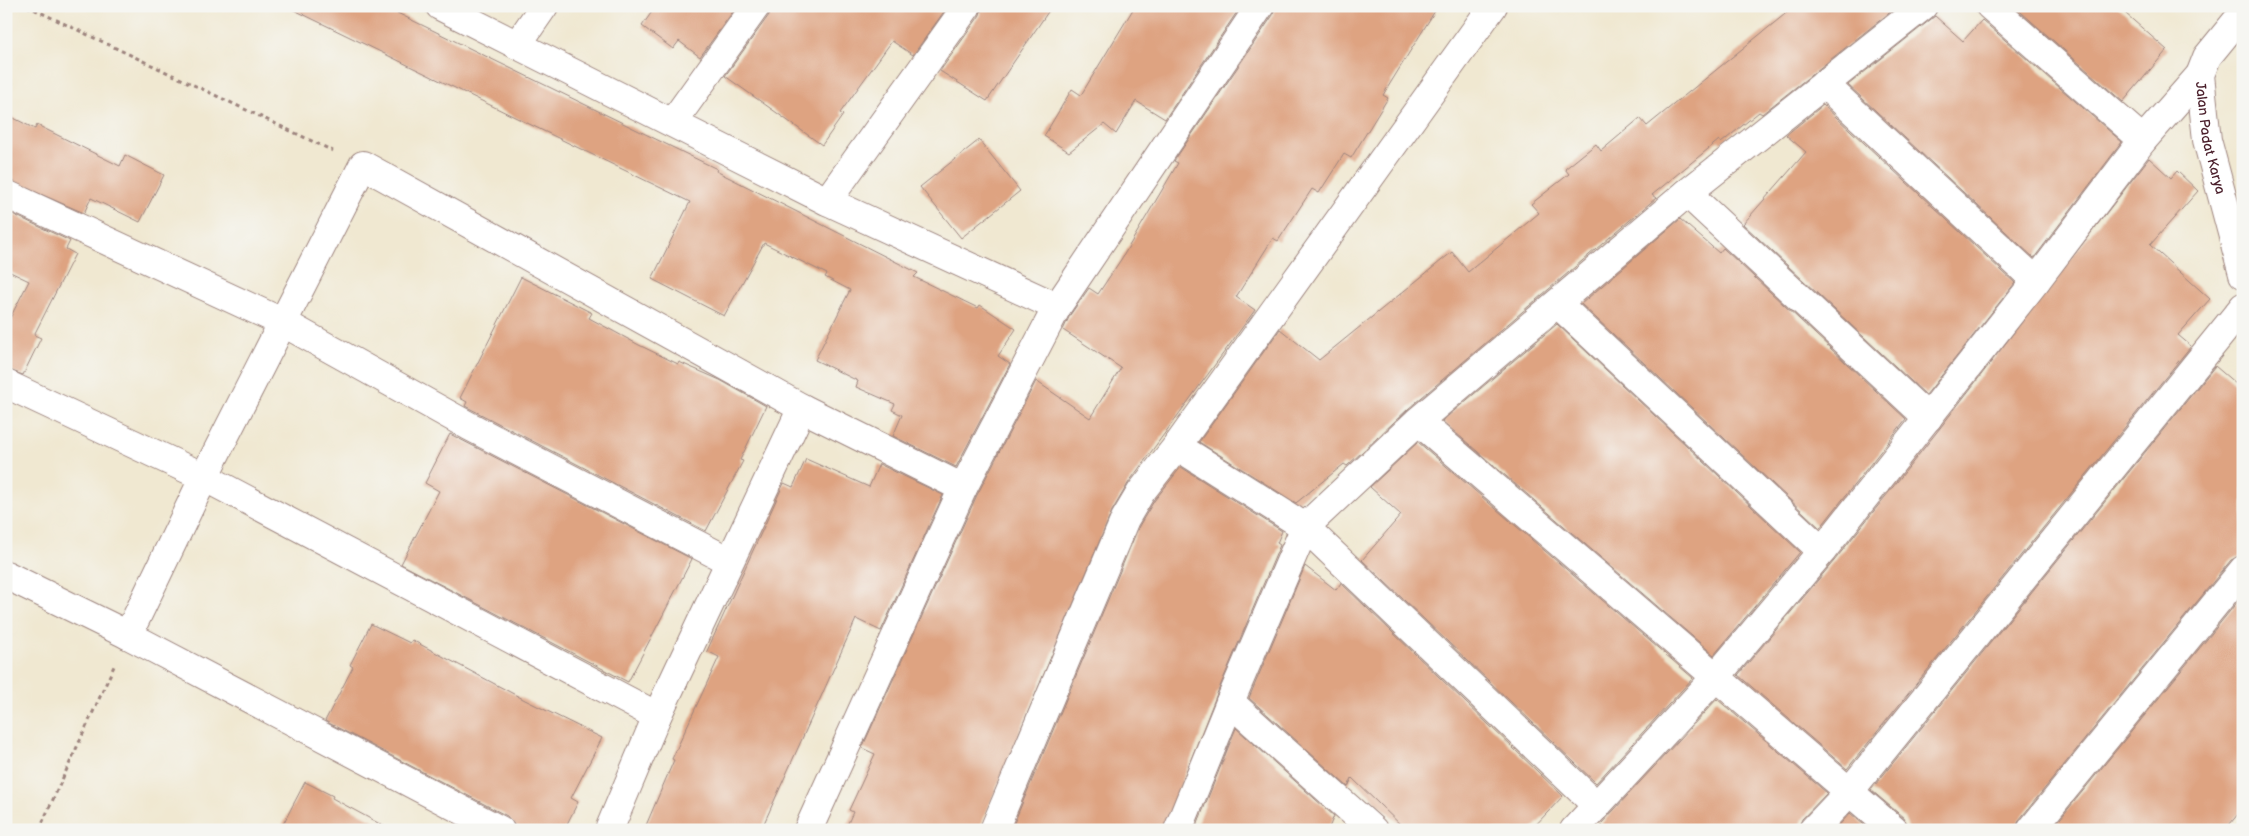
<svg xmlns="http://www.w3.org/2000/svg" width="2249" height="836" font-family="'Balsamiq Sans',sans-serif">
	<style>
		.building { fill: #dea381 }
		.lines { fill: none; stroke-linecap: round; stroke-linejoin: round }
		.street-casing { stroke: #9d847e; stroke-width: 30 }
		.secondary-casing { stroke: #9d847e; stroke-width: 30 }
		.path { stroke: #9d847e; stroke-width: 3; stroke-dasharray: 4 4; stroke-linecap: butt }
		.street { stroke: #fff; stroke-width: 28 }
		.secondary { stroke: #fff; stroke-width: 28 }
		.labels { text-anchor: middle; stroke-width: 5; stroke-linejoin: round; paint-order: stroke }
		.street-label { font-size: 14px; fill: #4a1f2b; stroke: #f6f6f2 }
	</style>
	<rect width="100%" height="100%" fill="#f6f6f2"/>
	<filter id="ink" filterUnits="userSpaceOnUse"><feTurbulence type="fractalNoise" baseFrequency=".02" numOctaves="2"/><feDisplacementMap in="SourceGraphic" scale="10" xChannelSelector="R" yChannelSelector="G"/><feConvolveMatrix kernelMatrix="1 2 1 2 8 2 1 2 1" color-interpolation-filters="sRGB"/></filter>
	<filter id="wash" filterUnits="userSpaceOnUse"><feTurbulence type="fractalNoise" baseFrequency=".0096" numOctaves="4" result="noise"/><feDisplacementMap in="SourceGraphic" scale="20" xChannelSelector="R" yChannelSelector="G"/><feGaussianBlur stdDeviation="1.12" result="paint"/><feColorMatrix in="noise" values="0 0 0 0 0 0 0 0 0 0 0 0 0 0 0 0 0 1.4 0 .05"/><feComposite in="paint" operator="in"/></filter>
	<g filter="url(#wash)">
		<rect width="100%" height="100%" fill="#f0e8d1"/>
		<g id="blocks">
			<g class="building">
				<path d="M 286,6 L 383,6 L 717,169 L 716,171 L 918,273 L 914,277 L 978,308 L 980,305 L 1016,329 L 998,356 L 1010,364 L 956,467 L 893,436 L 902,415 L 892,410 L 895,404 L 856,387 L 858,381 L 815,360 L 850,290 L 825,277 L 827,274 L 764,243 L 724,316 L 652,279 L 690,202 Z"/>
				<path d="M 656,6 L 737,6 L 700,57 L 679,41 L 673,49 L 642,26 Z"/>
				<path d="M 771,6 L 948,6 L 913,55 L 892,41 L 840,113 L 843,115 L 822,145 L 725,76 L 769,15 Z"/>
				<path d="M 982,6 L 1052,6 L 987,101 L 940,71 L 980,15 Z"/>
				<path d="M 1135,6 L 1241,6 L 1165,119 L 1136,101 L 1116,134 L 1104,124 L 1069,152 L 1044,136 L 1072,89 L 1081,95 Z"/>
				<path d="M 1275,6 L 1438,6 L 1383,95 L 1388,98 L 1351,158 L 1344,154 L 1319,193 L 1312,189 L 1278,241 L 1273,238 L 1236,297 L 1255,310 L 1129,482 L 1112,511 L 979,830 L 845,830 L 853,812 L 849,810 L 875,754 L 862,748 L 977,495 L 1036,381 L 1090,418 L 1121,368 L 1063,330 L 1070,315 L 1089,288 L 1098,294 L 1122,258 L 1178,163 L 1174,161 L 1273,15 Z"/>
				<path d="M 1795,6 L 1898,6 L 1762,114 L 1759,112 L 1721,143 L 1719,140 L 1652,195 L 1656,198 L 1408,409 L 1347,466 L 1344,464 L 1296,503 L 1199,442 L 1280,329 L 1319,360 L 1452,252 L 1468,272 L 1539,213 L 1531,204 L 1569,174 L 1565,169 L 1596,144 L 1601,151 L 1640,118 L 1647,126 Z"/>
				<path d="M 2014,6 L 2117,6 L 2167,50 L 2123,102 Z"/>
				<path d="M 1935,16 L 1963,41 L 1982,20 L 2122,142 L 2034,258 L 1848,85 Z"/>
				<path d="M 1823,105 L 2015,283 L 1926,395 L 1743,224 L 1806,152 L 1786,135 Z"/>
				<path d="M 6,114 L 35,129 L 37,125 L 120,166 L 125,155 L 164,175 L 140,222 L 91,198 L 84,213 L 6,179 Z"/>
				<path d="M 979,140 L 1020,191 L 961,238 L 920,187 Z"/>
				<path d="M 2149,158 L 2171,178 L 2177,171 L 2198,191 L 2150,245 L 2210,299 L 2178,335 L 2191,346 L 1847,769 L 1738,675 L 1834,561 L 1940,428 Z"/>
				<path d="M 6,211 L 70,241 L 66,249 L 75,254 L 34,335 L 41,338 L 23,375 L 6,369 L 6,321 L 8,322 L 29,281 L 6,270 Z"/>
				<path d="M 1680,219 L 1719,253 L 1723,248 L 1906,419 L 1820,528 L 1581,304 Z"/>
				<path d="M 521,277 L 592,313 L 589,318 L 639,345 L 678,364 L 679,362 L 720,380 L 766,406 L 740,460 L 743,461 L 706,531 L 465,406 L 467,402 L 460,398 Z"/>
				<path d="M 1557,324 L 1800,552 L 1714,655 L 1442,421 Z"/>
				<path d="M 2215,366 L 2243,390 L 2243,555 L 2231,560 L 2019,820 L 2016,830 L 1909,830 L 1904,818 L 1871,790 Z"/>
				<path d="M 450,434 L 692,559 L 628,682 L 401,564 L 439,491 L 425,483 Z"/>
				<path d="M 1418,442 L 1693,678 L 1596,783 L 1362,560 L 1401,515 L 1370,487 Z"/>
				<path d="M 806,459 L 869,487 L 879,464 L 943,495 L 881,631 L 856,619 L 761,830 L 644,830 L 674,760 L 672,759 L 719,657 L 707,651 L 784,483 L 793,487 Z"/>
				<path d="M 1181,467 L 1282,531 L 1277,543 L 1280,545 L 1216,696 L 1163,830 L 1011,830 L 1139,526 L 1154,501 Z"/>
				<path d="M 1305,566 L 1336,590 L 1341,583 L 1563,796 L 1531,830 L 1406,830 L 1352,778 L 1348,787 L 1249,698 Z"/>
				<path d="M 2243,595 L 2243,808 L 2225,830 L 2051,830 Z"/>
				<path d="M 371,624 L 410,643 L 412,640 L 525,700 L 602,738 L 571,798 L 578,802 L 564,830 L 523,830 L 514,825 L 507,816 L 325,721 L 353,667 L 350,665 Z"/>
				<path d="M 1717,699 L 1827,793 L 1802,819 L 1798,830 L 1605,830 L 1601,824 Z"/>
				<path d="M 1236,728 L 1334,816 L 1328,830 L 1195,830 Z"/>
				<path d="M 305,782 L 333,796 L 332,798 L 391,830 L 280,830 Z"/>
				<path d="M 1850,813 L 1870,830 L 1835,830 Z"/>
			</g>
		</g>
	</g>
	<g filter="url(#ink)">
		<use href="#blocks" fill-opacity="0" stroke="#9d847e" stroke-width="1"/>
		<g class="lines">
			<defs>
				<g id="street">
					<path d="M 440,6 L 827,201 L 1057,307"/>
					<path d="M 1990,6 L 2143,140"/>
					<path d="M 517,45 L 544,6"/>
					<path d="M 1824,84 L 2036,281"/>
					<path d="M 673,122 L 756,6"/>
					<path d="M 1687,193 L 1928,418"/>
					<path d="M 6,194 L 282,322 L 469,426 L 729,561"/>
					<path d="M 827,201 L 967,6"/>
					<path d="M 1558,304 L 1822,551"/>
					<path d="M 6,384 L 204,477 L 657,716"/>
					<path d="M 1418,421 L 1894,830"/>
					<path d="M 1177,446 L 1305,527 L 1597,806"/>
					<path d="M 6,575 L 128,635 L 500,830"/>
					<path d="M 128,635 L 204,477 L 363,165 L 802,408 L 963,488"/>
					<path d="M 1230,702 L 1373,830"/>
					<path d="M 609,830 L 657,716 L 802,408"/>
					<path d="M 808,830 L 963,488 L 1057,307 L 1260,6"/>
					<path d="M 994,830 L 1125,519 L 1141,492 L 1177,446 L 1493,6"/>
					<path d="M 1178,830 L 1230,702 L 1305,527 L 1418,421 L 1687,193 L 1923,6"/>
					<path d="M 1574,830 L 1715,678 L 1822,551 L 2036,281 L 2143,140 L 2200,75"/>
					<path d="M 1813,830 L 1849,792 L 2243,307"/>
					<path d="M 2031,830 L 2243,570"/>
				</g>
				<g id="secondary">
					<path id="s1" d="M 2243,13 L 2207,57 L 2200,75 L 2207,140 L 2243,274"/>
				</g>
			</defs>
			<use href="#street" class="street-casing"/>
			<use href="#secondary" class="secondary-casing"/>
			<g class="path">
				<path d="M 27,6 L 333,151"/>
				<path d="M 39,830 L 115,664"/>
			</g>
			<use href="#street" class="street"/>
			<use href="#secondary" class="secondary"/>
		</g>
	</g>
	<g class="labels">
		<g class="street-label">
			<text dy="5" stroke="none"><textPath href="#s1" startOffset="140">Jalan Padat Karya</textPath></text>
		</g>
	</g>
	<rect width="2249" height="836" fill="none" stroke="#f6f6f2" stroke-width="25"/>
</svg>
